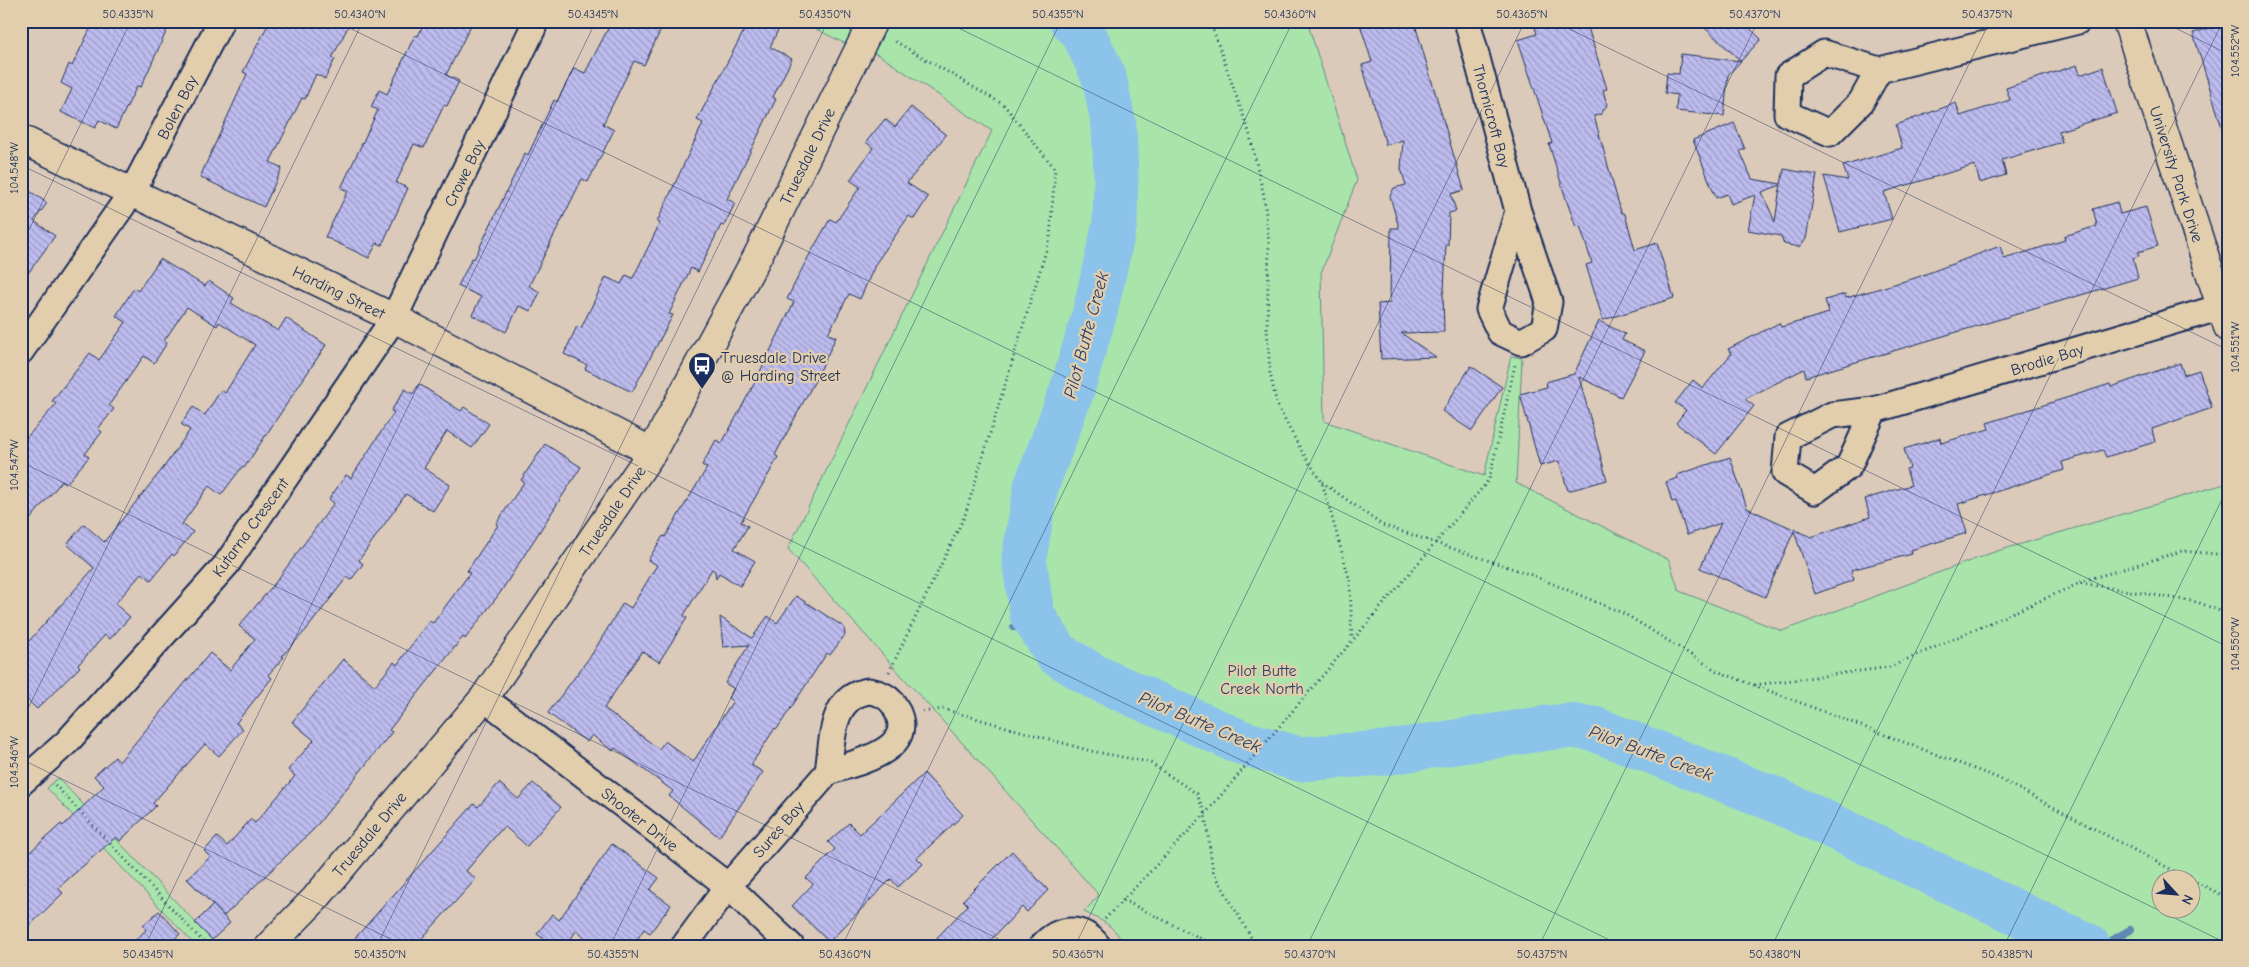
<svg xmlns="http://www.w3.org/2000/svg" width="2249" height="967" font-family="'Comic Neue',sans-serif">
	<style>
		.green { fill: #a9e5ab; stroke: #628a84; fill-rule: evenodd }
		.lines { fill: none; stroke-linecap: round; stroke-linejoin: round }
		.stream { stroke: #5f88b2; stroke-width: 8 }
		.river { stroke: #8cc3ea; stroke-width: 45 }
		.building { fill: url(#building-back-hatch); stroke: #1b2f5e; fill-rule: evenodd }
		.street-casing { stroke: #1b2f5e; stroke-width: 29 }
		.secondary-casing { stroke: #1b2f5e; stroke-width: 31 }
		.path { stroke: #1b2f5e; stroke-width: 3; stroke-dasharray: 1 4; stroke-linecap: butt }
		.street { stroke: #e2ceac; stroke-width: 25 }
		.secondary { stroke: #e2ceac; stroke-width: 28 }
		.ticks { fill: none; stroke: #1b2f5e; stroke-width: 1; stroke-opacity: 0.45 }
		.labels { text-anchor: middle; stroke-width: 4.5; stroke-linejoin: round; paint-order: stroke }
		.street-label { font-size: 16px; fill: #1b2f5e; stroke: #e2ceac }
		.poi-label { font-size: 16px; fill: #1b2f5e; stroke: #e2ceac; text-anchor: start }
		.park-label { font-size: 16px; fill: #294166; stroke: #e2ceac }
		.water-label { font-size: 18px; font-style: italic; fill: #263e6c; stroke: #e2ceac }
		.neatline { fill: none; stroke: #1b2f5e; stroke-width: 2 }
		.ticks-label { font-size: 12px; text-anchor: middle; fill: #1b2f5e }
	</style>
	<defs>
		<pattern id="building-back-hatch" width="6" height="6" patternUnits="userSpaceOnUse" patternTransform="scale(1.25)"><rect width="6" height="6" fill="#bebcee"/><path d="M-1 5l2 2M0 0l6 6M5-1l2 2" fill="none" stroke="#9a99c4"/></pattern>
	</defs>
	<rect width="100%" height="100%" fill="#dbcab9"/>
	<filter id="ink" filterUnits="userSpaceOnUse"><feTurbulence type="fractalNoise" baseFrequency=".02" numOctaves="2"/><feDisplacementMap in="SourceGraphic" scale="10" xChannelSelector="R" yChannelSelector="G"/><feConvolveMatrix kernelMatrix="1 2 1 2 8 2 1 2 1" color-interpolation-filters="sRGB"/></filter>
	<g filter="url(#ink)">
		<g class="green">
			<path d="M 800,21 L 1307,21 L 1357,180 L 1321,273 L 1324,421 L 1484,476 L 1511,356 L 1522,358 L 1516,483 L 1669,560 L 1679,591 L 1782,631 L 1994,552 L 2228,483 L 2228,946 L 1145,946 L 1140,940 L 1134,946 L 1123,946 C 1117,926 1101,920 1084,912 L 1099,895 L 788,549 L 992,131 L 879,55 L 844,43 ZM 2162,880 L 2192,880 L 2192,910 L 2162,910 Z"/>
			<path d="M 58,778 L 218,946 L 196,946 L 47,788 Z"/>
		</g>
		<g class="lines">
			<g class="stream">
				<path d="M 1014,627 L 1024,620 L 1031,606"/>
				<path d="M 2031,918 L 2035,926 L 2035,934"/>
				<path d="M 2086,945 L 2108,943 L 2130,930"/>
			</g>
			<path class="river" d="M 1072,21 L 1083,32 L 1104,77 L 1114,126 L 1116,176 L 1115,223 L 1095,312 L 1072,390 L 1036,487 L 1024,558 L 1032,614 L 1056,653 L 1095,677 L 1240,742 L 1299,759 L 1384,753 L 1547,728 L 1570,726 L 1594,729 L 1774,799 L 2088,946"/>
		</g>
		<g class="building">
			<path d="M 94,21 L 171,21 L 141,87 L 137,86 L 116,129 L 99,120 L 95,128 L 61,112 L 72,89 L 61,83 L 69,64 L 72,66 Z"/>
			<path d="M 270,21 L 351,21 L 332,58 L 335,59 L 325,79 L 316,74 L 305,99 L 302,98 L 270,162 L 282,168 L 264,207 L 200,177 L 247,74 L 243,72 Z"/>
			<path d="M 425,21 L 473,21 L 446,75 L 459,81 L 447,106 L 444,105 L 424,148 L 414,144 L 396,183 L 408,188 L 382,245 L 377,243 L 369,258 L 325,237 L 348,191 L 341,188 L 378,110 L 371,107 L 379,90 L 387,94 L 415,35 L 418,36 Z"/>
			<path d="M 612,21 L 665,21 L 644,65 L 634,61 L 603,124 L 614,130 L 588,182 L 582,179 L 529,286 L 540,292 L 531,311 L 519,306 L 506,332 L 472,315 L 481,297 L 458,286 L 472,258 L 474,259 L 525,153 L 528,155 L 554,100 L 557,102 L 574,68 L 585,73 Z"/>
			<path d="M 749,21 L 765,21 L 779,28 L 770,47 L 792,59 L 773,97 L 776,99 L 727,199 L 735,203 L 724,226 L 721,225 L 698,272 L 691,268 L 669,314 L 673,315 L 632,392 L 585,369 L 587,365 L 564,354 L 577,326 L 581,328 L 606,277 L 621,284 L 626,275 L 633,278 L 660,223 L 657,222 L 703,123 L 697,120 Z"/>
			<path d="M 1359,21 L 1414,21 L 1464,190 L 1451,194 L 1456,211 L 1449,213 L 1448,245 L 1446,244 L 1444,292 L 1443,292 L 1444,332 L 1401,333 L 1436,357 L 1381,359 L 1378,304 L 1390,303 L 1391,228 L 1399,228 L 1390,196 L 1394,188 L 1406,185 L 1401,169 L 1403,140 L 1386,145 L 1362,65 L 1372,62 Z"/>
			<path d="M 1533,21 L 1586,21 L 1607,89 L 1603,90 L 1607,105 L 1601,114 L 1594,116 L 1621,212 L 1625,214 L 1635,250 L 1657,243 L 1674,298 L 1603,320 L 1586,265 L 1592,263 L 1580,226 L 1576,227 L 1566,199 L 1549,144 L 1552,143 L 1518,40 L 1537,34 Z"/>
			<path d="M 1697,21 L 1742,21 L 1761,39 L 1741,61 Z"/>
			<path d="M 2228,23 L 2228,130 L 2223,131 L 2193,33 Z"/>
			<path d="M 1681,54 L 1741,61 L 1728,75 L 1724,116 L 1676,111 L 1677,95 L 1665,93 L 1667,73 L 1679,74 Z"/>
			<path d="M 2077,65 L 2080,75 L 2103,67 L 2117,113 L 2059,131 L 2062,142 L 2002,160 L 2006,175 L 1980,183 L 1975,165 L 1884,192 L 1892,219 L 1840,232 L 1824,176 L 1848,180 L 1843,166 L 1902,148 L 1896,125 L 1956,103 L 1960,116 L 2010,100 L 2006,88 Z"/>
			<path d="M 911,107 L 946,135 L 907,183 L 928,197 L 914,219 L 909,216 L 876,263 L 860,299 L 849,294 L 828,334 L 836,337 L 818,375 L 775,455 L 778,457 L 771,470 L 741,522 L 748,526 L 734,549 L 755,561 L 740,586 L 719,573 L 716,579 L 715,571 L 712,569 L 684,615 L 687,618 L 659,662 L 642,651 L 604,708 L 659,749 L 665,741 L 693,762 L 733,701 L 728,698 L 734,689 L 725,683 L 749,645 L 723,647 L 720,617 L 752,638 L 768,616 L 777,623 L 796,596 L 844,627 L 845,635 L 830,655 L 827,653 L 777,729 L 775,728 L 751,765 L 763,772 L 719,837 L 669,796 L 673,791 L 615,748 L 613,751 L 592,735 L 587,742 L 548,713 L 592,654 L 623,603 L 631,608 L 657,565 L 648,560 L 663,536 L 665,537 L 707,468 L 702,465 L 716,440 L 722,443 L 754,384 L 794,302 L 787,299 L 806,261 L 830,219 L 836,222 L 860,187 L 850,180 L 873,148 L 866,142 L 885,119 L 895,127 Z"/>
			<path d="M 1734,123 L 1745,149 L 1740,151 L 1752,179 L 1781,184 L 1784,169 L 1817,175 L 1806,239 L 1799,247 L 1784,244 L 1781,236 L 1748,230 L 1755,195 L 1731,204 L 1727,194 L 1716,198 L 1693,140 ZM 1781,185 L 1779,194 L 1775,222 L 1762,192 Z"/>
			<path d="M 21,185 L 47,203 L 34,221 L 55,236 L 21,283 Z"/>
			<path d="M 2117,202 L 2120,214 L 2146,207 L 2158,246 L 2138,252 L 2139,256 L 2133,258 L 2138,278 L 1806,377 L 1804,369 L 1745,399 L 1754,406 L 1716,454 L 1676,423 L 1686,410 L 1675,403 L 1693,380 L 1703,388 L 1731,354 L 1728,349 L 1779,323 L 1781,327 L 1829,313 L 1825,300 L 1845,294 L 1846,298 L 1915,278 L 2000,246 L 2004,259 L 2065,240 L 2064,236 L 2097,226 L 2093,209 Z"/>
			<path d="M 160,259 L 205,286 L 209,281 L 234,298 L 231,303 L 278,331 L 286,318 L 326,345 L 244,468 L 242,467 L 221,495 L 209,486 L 182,524 L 193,532 L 174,556 L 172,554 L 151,580 L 142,573 L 115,604 L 130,617 L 110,639 L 105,635 L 78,665 L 80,667 L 37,709 L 21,694 L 21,650 L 94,568 L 67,544 L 84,524 L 104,542 L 164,467 L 190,430 L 181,424 L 193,407 L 205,415 L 221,390 L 225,393 L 255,345 L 219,322 L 217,326 L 187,307 L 164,341 L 167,343 L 154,363 L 144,356 L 109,405 L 114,409 L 98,429 L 102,432 L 85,454 L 89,457 L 66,484 L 62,481 L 21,530 L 21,444 L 56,404 L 52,401 L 90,353 L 99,360 L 126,322 L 116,316 L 134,288 L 138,291 Z"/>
			<path d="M 1599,321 L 1625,334 L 1622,340 L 1645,351 L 1621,397 L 1579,377 L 1607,480 L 1568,491 L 1559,461 L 1540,466 L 1520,394 L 1547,387 L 1546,382 L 1574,374 Z"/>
			<path d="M 2180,363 L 2184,375 L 2199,370 L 2212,408 L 2152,429 L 2155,442 L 2106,457 L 2103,450 L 2062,462 L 2064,470 L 1958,504 L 1967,533 L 1911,550 L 1912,554 L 1851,570 L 1854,580 L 1815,594 L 1794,531 L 1765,597 L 1700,568 L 1721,523 L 1687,535 L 1676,501 L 1672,502 L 1666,482 L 1678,478 L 1677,475 L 1730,457 L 1747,508 L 1811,537 L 1870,517 L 1865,499 L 1911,485 L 1906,469 L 1910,468 L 1904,449 L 1940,438 L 1941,443 L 1989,429 L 1987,423 L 2110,384 L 2111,387 Z"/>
			<path d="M 1471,366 L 1502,387 L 1472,431 L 1442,411 Z"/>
			<path d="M 419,384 L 461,411 L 464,407 L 489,424 L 472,448 L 447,431 L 424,468 L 450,485 L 433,511 L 406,494 L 359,560 L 363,564 L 351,580 L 347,577 L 307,629 L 282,656 L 284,657 L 268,675 L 272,678 L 236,723 L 243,729 L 219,756 L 205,744 L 153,803 L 156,806 L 120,841 L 116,837 L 58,888 L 63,893 L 21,934 L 21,860 L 61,824 L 63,826 L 104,786 L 94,776 L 115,757 L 119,762 L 210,653 L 230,670 L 255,639 L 239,626 L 275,583 L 334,503 L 329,499 L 346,475 L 351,478 L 394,412 L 391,411 L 405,389 L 413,394 Z"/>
			<path d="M 545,444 L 581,467 L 500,593 L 465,639 L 463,637 L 389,730 L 392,732 L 313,830 L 224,916 L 187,879 L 210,857 L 204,851 L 217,837 L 227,846 L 251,819 L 255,823 L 295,776 L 288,770 L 314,740 L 292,722 L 343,659 L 375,686 L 394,662 L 397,665 L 429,621 L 433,623 L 470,573 L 467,571 L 498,525 L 496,524 L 524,482 L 521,480 Z"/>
			<path d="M 924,773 L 963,815 L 917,858 L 923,864 L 898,887 L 891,879 L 829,942 L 792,906 L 813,884 L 806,878 L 835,849 L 828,842 L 849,823 L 860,834 Z"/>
			<path d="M 499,783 L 518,799 L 533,783 L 561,807 L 527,846 L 504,826 L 466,871 L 476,879 L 415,946 L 348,946 L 474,804 L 478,807 Z"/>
			<path d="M 612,844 L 659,878 L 650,890 L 671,905 L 650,933 L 644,929 L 633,946 L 596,946 L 576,931 L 566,946 L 554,946 L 537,934 L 552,914 L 559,920 Z"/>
			<path d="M 1012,851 L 1048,890 L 1027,912 L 1022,907 L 985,946 L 929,946 L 968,905 L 963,900 Z"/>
			<path d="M 213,905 L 230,923 L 212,940 L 195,923 Z"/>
			<path d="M 159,911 L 180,934 L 166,946 L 129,946 L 146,930 L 143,925 Z"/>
		</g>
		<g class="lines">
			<defs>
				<g id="street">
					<path d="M 1467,21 L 1518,211 L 1549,302 L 1544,329 L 1521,342 L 1500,332 L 1489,309 L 1518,211"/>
					<path d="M 1879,70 L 1861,102 L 1830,133 L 1787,114 L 1788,76 L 1824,53 L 1879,70 L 2078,21"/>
					<path d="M 21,351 L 132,192 L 221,21"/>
					<path d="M 1874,410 L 1849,466 L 1815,491 L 1785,473 L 1788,437 L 1832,415 L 1874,410 L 2228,305"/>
					<path d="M 869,691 C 883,693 893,699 898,713 C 915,752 853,763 828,772 C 833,740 830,696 869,691 Z"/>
					<path d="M 484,698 L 728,886 L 791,946"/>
					<path d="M 21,783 L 67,742 L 226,565 L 394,318 L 533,28"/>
					<path d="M 684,946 L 728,886 L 828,772"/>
					<path d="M 1042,946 C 1059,927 1082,925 1098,946"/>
				</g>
				<g id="secondary">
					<path d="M 2127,21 L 2228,327"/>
					<path d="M 21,139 L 394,318 L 652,452"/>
					<path d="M 269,946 L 315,899 L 484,698 L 652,452 L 758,255 L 873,21"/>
				</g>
			</defs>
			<use href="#street" class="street-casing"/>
			<use href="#secondary" class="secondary-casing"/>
			<g class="path">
				<path d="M 1210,21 L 1249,132 L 1264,196 L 1269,244 L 1267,328 L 1270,373 L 1277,405 L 1302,452 L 1322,482 L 1350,581 L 1352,640"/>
				<path d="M 1322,482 L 1382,525 L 1529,574 L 1625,614 L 1717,671 L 1998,778 L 2191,880"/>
				<path d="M 2080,582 L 2182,551 L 2228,555"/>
				<path d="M 889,672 L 965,515 L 1050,238 L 1055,169 L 1004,105 L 893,40"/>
				<path d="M 1755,685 L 1890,667 L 2080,583 L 2197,602 L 2228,614"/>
				<path d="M 923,712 L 943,709 L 1091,751 L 1149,762 L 1197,794 L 1205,814 L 1213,871 L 1256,946"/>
				<path d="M 55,785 L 207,946"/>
				<path d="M 2192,880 L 2228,898"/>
				<path d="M 1123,900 L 1216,946"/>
				<path d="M 1105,919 L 1205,814 L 1489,480 L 1515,365"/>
			</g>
			<use href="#street" class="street"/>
			<use href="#secondary" class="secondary"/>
		</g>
	</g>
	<path class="ticks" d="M 335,21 L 2228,944M 944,21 L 2228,647M 1553,21 L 2228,350M 2161,21 L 2228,54M 21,165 L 1622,946M 21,246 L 131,21M 21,462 L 1013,946M 21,723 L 363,21M 21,759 L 405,946M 145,946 L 596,21M 377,946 L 828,21M 610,946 L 1061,21M 842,946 L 1293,21M 1075,946 L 1525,21M 1307,946 L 1758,21M 1539,946 L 1990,21M 1772,946 L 2223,21M 2004,946 L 2228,487"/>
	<defs>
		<symbol id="bus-pin" viewBox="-11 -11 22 30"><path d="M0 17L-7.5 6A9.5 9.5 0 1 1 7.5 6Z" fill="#1b2f5e" stroke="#e2ceac"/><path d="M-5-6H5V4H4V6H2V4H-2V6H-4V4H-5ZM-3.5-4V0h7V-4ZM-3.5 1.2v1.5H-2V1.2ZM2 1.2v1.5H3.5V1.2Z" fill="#fff"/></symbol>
	</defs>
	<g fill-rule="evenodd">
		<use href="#bus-pin" x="686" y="350" width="32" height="43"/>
	</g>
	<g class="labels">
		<g class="street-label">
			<text transform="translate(177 107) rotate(-63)" y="6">Bolen Bay</text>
			<text transform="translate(1492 116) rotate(75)" y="6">Thornicroft Bay</text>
			<text transform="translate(807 156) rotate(-64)" y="6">Truesdale Drive</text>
			<text transform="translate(464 173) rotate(-64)" y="6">Crowe Bay</text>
			<text transform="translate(2177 174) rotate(72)" y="6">University Park Drive</text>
			<text transform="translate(339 292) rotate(26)" y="6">Harding Street</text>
			<text transform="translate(2047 359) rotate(-17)" y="6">Brodie Bay</text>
			<text transform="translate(612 511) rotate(-56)" y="6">Truesdale Drive</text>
			<text transform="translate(250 527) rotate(-54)" y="6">Kutarna Crescent</text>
			<text transform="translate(640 819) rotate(38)" y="6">Shooter Drive</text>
			<text transform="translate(778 829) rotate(-49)" y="6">Sures Bay</text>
			<text transform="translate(369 834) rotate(-50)" y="6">Truesdale Drive</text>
		</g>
		<g class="poi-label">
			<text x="721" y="363">Truesdale Drive<tspan x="721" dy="18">@ Harding Street</tspan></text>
		</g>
		<g class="park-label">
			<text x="1262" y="676">Pilot Butte<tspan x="1262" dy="18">Creek North</tspan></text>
		</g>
		<g class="water-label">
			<text transform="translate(1086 335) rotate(-75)" y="6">Pilot Butte Creek</text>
			<text transform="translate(1200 722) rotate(23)" y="6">Pilot Butte Creek</text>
			<text transform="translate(1651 753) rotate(20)" y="6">Pilot Butte Creek</text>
		</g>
	</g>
	<rect width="2249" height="967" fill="none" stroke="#e2ceac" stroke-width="55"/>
	<g transform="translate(2176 894) rotate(116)"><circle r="24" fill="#e2ceac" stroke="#928e8d"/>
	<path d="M0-4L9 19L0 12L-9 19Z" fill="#1b2f5e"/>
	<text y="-8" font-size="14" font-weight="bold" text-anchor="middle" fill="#1b2f5e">N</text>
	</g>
	<rect x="28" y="28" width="2194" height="912" class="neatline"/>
	<g class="ticks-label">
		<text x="128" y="18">50.4335°N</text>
		<text x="360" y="18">50.4340°N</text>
		<text x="593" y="18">50.4345°N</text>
		<text x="825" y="18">50.4350°N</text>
		<text x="1058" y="18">50.4355°N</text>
		<text x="1290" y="18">50.4360°N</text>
		<text x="1522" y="18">50.4365°N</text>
		<text x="1755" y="18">50.4370°N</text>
		<text x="1987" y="18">50.4375°N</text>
		<text transform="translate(2235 51) rotate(-90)" y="4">104.552°W</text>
		<text transform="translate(14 168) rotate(-90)" y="4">104.548°W</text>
		<text transform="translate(2235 347) rotate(-90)" y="4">104.551°W</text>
		<text transform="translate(14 465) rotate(-90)" y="4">104.547°W</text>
		<text transform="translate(2235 644) rotate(-90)" y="4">104.550°W</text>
		<text transform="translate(14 762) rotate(-90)" y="4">104.546°W</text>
		<text x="148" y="958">50.4345°N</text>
		<text x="380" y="958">50.4350°N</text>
		<text x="613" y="958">50.4355°N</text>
		<text x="845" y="958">50.4360°N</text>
		<text x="1078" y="958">50.4365°N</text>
		<text x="1310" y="958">50.4370°N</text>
		<text x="1542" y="958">50.4375°N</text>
		<text x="1775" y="958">50.4380°N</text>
		<text x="2007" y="958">50.4385°N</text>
	</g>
</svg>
